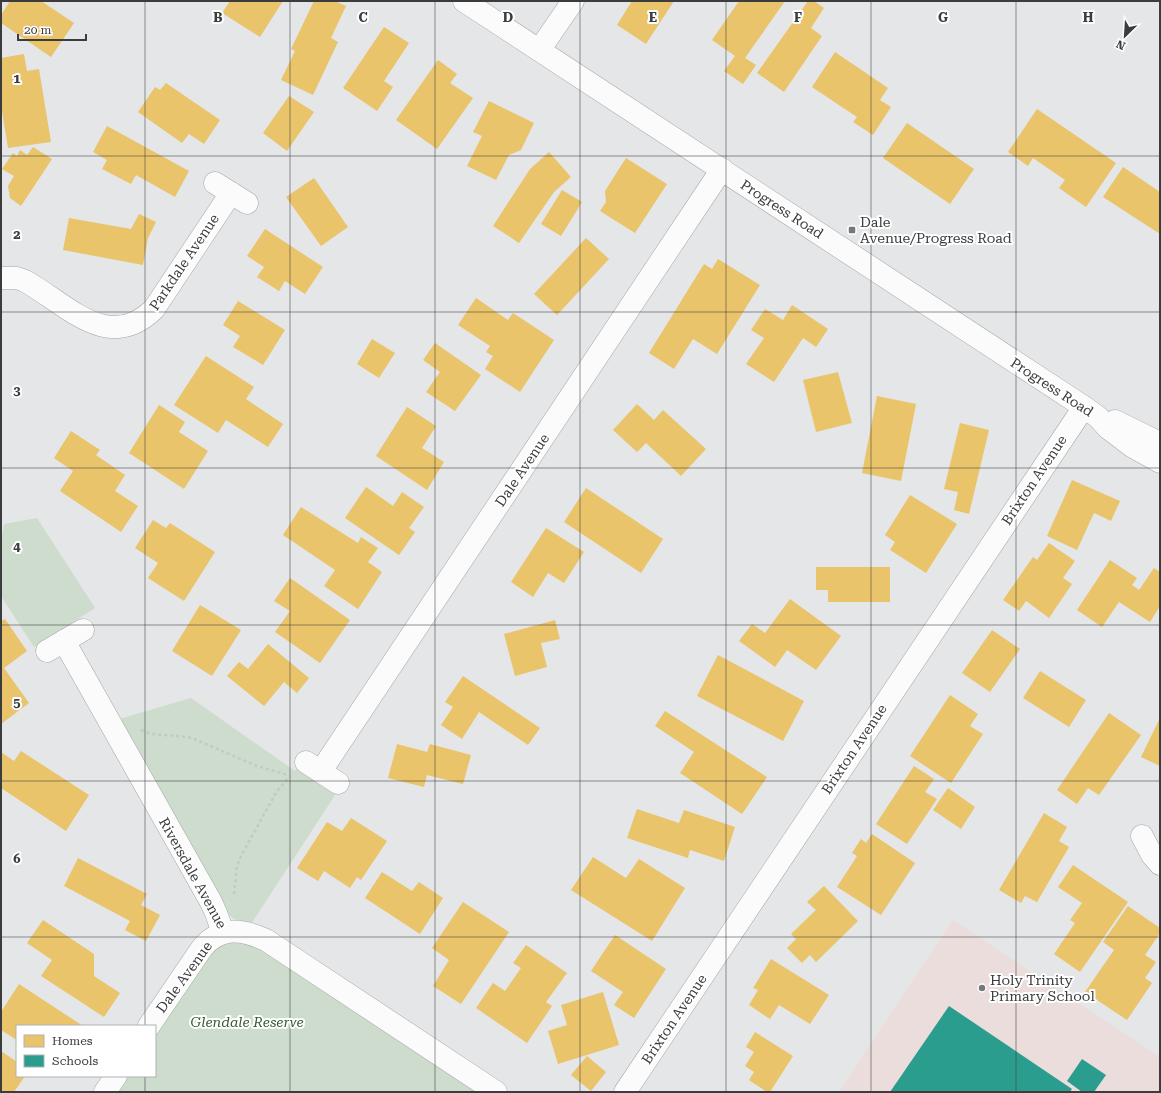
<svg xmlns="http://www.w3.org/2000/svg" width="1161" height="1093" font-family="'Roboto Serif',serif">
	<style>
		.education { fill: #eadddb }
		.green { fill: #cddccc }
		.homes { fill: #e9c46a }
		.schools { fill: #2a9d8f }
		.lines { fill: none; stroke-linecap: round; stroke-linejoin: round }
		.minor-casing { stroke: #a5a7a8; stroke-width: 23 }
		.path { stroke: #c6c7c7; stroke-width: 2.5; stroke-dasharray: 3 3; stroke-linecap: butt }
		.minor { stroke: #fbfbfc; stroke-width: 22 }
		.grid { fill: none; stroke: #3a3c3d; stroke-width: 1; stroke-opacity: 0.55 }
		.poi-dot { fill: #767879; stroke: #fff; stroke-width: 1.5 }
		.labels { text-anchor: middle; stroke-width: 4; stroke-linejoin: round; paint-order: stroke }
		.street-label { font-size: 14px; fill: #3a3c3d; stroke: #fff }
		.poi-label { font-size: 14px; fill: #3a3c3d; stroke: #fff; text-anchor: start }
		.park-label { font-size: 14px; font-style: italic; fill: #345a2d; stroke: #fff }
		.grid-label { font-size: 13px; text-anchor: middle; font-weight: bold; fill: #3a3c3d; stroke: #fff; stroke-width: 4; stroke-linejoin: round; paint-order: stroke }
	</style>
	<rect width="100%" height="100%" fill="#e4e6e8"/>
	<path class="education" d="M 953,920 L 1160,1057 L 1160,1092 L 839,1092 Z"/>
	<g class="green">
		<path d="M 37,518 L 95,608 L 34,647 L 1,596 L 1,544 L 4,524 Z"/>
		<path d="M 191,698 L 295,771 L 299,766 L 337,792 L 251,924 L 234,919 L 225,911 L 116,720 Z"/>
		<path d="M 236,940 L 257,945 L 482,1092 L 116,1092 L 127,1076 L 155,1076 L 155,1033 L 215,947 Z"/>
	</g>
	<g class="homes">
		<path d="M 10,1 L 41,1 L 74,23 L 51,57 L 1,23 L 1,15 Z"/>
		<path d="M 230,1 L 283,1 L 260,37 L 222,13 Z"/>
		<path d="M 314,1 L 335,1 L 346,6 L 331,38 L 338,42 L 313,95 L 281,80 L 295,51 L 291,49 Z"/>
		<path d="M 632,1 L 674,1 L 646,44 L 617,25 Z"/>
		<path d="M 739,1 L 785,1 L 745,58 L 756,65 L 743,84 L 724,71 L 735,56 L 712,40 Z"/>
		<path d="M 808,1 L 814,1 L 824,8 L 811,28 L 822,36 L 784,92 L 757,73 Z"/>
		<path d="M 384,27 L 409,43 L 384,81 L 393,87 L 377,111 L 343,88 Z"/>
		<path d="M 835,52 L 888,88 L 880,100 L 891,107 L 873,135 L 853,122 L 857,117 L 812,87 Z"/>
		<path d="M 24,54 L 27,71 L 39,69 L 51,142 L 8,148 L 1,105 L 1,58 Z"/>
		<path d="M 438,60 L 457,74 L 450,83 L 473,98 L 437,149 L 396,120 Z"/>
		<path d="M 166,83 L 220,120 L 204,144 L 189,134 L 182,143 L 138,112 L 155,87 L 160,90 Z"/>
		<path d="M 289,96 L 314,112 L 287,151 L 263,133 Z"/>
		<path d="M 489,101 L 534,123 L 521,150 L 509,155 L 496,180 L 467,166 L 482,136 L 473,132 Z"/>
		<path d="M 1037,109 L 1116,163 L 1086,207 L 1059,188 L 1065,180 L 1033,158 L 1028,166 L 1008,152 Z"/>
		<path d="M 907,123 L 974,169 L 950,204 L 883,158 Z"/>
		<path d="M 107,126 L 189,171 L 175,197 L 136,175 L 131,184 L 102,169 L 107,160 L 93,152 Z"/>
		<path d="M 33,147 L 52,159 L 21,206 L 10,198 L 8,186 L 14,176 L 2,169 L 13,153 L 17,156 L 20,150 L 27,155 Z"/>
		<path d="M 549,152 L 571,177 L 554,192 L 519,243 L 493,226 L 530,169 Z"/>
		<path d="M 626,158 L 667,184 L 635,233 L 600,211 L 606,202 L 605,191 Z"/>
		<path d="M 1123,167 L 1160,192 L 1160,234 L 1103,197 Z"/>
		<path d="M 314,178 L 348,227 L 321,246 L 286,197 Z"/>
		<path d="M 562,190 L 582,202 L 561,236 L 541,224 Z"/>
		<path d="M 139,214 L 156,222 L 148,238 L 143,265 L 63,250 L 69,218 L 131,229 Z"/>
		<path d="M 265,229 L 323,267 L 305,294 L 285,281 L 279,291 L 257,277 L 264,267 L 247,256 Z"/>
		<path d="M 586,238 L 609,259 L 557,315 L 534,294 Z"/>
		<path d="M 718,259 L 760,285 L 717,354 L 693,339 L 674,369 L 649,353 L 704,264 L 712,269 Z"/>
		<path d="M 476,298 L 508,320 L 513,313 L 554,340 L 520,392 L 485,369 L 493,356 L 486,352 L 490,346 L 458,325 Z"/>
		<path d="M 238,301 L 285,330 L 263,365 L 233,347 L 240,336 L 223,325 Z"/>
		<path d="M 792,305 L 828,329 L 816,347 L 803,338 L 774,382 L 746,364 L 764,338 L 751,330 L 765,309 L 783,320 Z"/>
		<path d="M 372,339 L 395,353 L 379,378 L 357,364 Z"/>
		<path d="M 435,343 L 481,375 L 455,411 L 426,392 L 440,372 L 423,360 Z"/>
		<path d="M 206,356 L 254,387 L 246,399 L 283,424 L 268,447 L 226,420 L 218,433 L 174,405 Z"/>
		<path d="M 838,372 L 852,423 L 816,432 L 803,380 Z"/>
		<path d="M 877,396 L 916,404 L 901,481 L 862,473 Z"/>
		<path d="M 637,404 L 654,420 L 663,410 L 706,449 L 681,476 L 646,443 L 637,452 L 613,430 Z"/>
		<path d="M 159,405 L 185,422 L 179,432 L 208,451 L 184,489 L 129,453 Z"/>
		<path d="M 407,407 L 436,426 L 422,448 L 444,462 L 427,490 L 376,456 Z"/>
		<path d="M 960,423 L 989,430 L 969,514 L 954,510 L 958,492 L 944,489 Z"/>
		<path d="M 71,431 L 100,450 L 96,455 L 125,475 L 115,491 L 138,506 L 121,532 L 60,491 L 73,471 L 54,458 Z"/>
		<path d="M 1072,480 L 1120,501 L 1111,521 L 1094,513 L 1077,550 L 1047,536 Z"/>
		<path d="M 366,487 L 393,506 L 402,492 L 424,507 L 409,528 L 415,532 L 399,555 L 345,518 Z"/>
		<path d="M 586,488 L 663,539 L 641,573 L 564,522 Z"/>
		<path d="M 910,495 L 957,524 L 926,573 L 890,550 L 895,542 L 885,535 Z"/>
		<path d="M 301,507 L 358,543 L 361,537 L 378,548 L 368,562 L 382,572 L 358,609 L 324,586 L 335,570 L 283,535 Z"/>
		<path d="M 153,520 L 166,528 L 170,523 L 215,552 L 184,601 L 148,578 L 158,563 L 135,548 Z"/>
		<path d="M 546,528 L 584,552 L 564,583 L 548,573 L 533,597 L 511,582 Z"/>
		<path d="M 1049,543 L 1075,561 L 1063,578 L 1072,584 L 1049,618 L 1026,601 L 1019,611 L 1003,600 L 1033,557 L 1037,560 Z"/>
		<path d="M 1110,560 L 1137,578 L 1132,585 L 1139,590 L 1154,568 L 1160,572 L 1160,606 L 1150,622 L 1119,602 L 1102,627 L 1077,610 Z"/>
		<path d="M 816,567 L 890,567 L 890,602 L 828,602 L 828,590 L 816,590 Z"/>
		<path d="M 290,578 L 350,620 L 320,663 L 275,632 L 290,611 L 274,601 Z"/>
		<path d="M 790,599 L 841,636 L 816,670 L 787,650 L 775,667 L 739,641 L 752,624 L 765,633 Z"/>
		<path d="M 200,605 L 241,630 L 212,676 L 172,651 Z"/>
		<path d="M 5,619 L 27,651 L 4,668 L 29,703 L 1,724 L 1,621 Z"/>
		<path d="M 555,620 L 560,639 L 541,643 L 547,667 L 515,676 L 504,634 Z"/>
		<path d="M 992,630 L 1020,649 L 990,692 L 962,673 Z"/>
		<path d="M 268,644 L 309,678 L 297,693 L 284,682 L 264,706 L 227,676 L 239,662 L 248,669 Z"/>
		<path d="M 718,655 L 804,701 L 783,741 L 697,696 Z"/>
		<path d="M 1040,671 L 1086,700 L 1069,727 L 1023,698 Z"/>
		<path d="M 463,676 L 540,728 L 528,745 L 479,712 L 462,739 L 441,725 L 453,707 L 445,702 Z"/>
		<path d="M 950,695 L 978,714 L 970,726 L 983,734 L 951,783 L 910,756 Z"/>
		<path d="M 665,711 L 767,777 L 742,814 L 680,773 L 694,752 L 655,726 Z"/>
		<path d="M 1109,713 L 1141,735 L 1099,795 L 1088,788 L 1077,804 L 1057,790 Z"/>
		<path d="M 1160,718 L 1160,766 L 1141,757 Z"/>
		<path d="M 397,744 L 427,752 L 430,744 L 471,755 L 463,784 L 427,775 L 424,787 L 388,778 Z"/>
		<path d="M 21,751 L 89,795 L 66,831 L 1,788 L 1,752 L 14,761 Z"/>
		<path d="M 914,766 L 934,779 L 925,792 L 937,799 L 907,844 L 876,824 Z"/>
		<path d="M 948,788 L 975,807 L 961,829 L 933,810 Z"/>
		<path d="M 637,809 L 679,823 L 684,810 L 735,827 L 724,861 L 690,850 L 688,858 L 627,838 Z"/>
		<path d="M 1044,813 L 1067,827 L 1059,841 L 1069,847 L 1037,902 L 1025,896 L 1021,903 L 999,890 Z"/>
		<path d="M 351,818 L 387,841 L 361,880 L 357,877 L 350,888 L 324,871 L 318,881 L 297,868 L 327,822 L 342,831 Z"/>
		<path d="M 872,834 L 915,863 L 881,915 L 837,887 L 857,856 L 852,853 L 861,839 L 866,843 Z"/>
		<path d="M 593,857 L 626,878 L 639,859 L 685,888 L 652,941 L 571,890 Z"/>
		<path d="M 78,858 L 147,894 L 141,905 L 160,915 L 146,941 L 125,930 L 130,921 L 64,886 Z"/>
		<path d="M 1073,865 L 1128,902 L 1080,972 L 1054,954 L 1075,923 L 1070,920 L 1082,903 L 1058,887 Z"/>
		<path d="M 382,872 L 412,891 L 419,882 L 443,898 L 420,934 L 365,898 Z"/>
		<path d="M 824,886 L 858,921 L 816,962 L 810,955 L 802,963 L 787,948 L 796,939 L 791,934 L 816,910 L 807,902 Z"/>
		<path d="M 463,902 L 509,932 L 461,1004 L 433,986 L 449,960 L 432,948 Z"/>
		<path d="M 1128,906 L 1160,928 L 1160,933 L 1145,955 L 1156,962 L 1145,978 L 1152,983 L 1127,1020 L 1085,992 L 1114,950 L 1103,942 Z"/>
		<path d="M 43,920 L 94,954 L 94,976 L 120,993 L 104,1017 L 41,976 L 52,960 L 27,943 Z"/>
		<path d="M 615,935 L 666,969 L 634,1018 L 614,1005 L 623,992 L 591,971 Z"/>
		<path d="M 526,945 L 567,973 L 546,1002 L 552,1006 L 527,1043 L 476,1008 L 493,983 L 505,991 L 521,968 L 513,963 Z"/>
		<path d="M 771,959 L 829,995 L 810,1024 L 779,1005 L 770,1019 L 749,1005 L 758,990 L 753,988 Z"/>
		<path d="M 19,984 L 83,1026 L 17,1026 L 17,1040 L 1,1030 L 1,1012 Z"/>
		<path d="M 603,992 L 619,1045 L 558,1064 L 548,1031 L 567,1025 L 561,1005 Z"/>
		<path d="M 755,1032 L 793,1056 L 770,1092 L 767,1092 L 749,1080 L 754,1072 L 745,1066 L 754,1052 L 746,1047 Z"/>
		<path d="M 1,1051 L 17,1062 L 17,1076 L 25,1076 L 14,1092 L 1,1092 Z"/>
		<path d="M 587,1056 L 606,1072 L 591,1091 L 571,1075 Z"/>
	</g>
	<g class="schools">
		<path d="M 949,1006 L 1072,1089 L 1070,1092 L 890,1092 Z"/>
		<path d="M 1082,1059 L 1106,1075 L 1094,1092 L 1082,1092 L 1067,1081 Z"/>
	</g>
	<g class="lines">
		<defs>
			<g id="minor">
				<path d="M 464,1 L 1084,407 L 1098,417 L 1108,428 L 1133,447 L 1160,462"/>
				<path d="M 540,49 L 573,1"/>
				<path d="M 215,183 L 247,203"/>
				<path d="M 1,278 L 17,278 L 25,281 C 67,304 108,354 154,309 L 231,193"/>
				<path d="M 1115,421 L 1160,443"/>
				<path d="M 64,641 L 211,902 L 216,913 L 223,933"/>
				<path d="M 47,651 L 83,630"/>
				<path d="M 306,762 L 338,783"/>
				<path d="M 321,771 L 722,169"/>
				<path d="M 1142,836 L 1152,855 L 1160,864"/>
				<path d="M 149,1026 L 202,948 C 220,926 242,929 266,940 L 496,1092"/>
				<path d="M 105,1092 L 116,1076"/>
				<path d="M 625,1092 L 1084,407"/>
			</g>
		</defs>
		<use href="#minor" class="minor-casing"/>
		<g class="path">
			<path d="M 141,730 L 151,734 L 179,736 L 192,738 L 257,766 L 288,775"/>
			<path d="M 234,894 L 237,866 L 242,854 L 277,791 L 290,776"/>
		</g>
		<use href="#minor" class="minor"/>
	</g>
	<path class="grid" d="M 145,1 L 145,1026M 290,1 L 290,1092M 435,1 L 435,1092M 580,1 L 580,1092M 726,1 L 726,1092M 871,1 L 871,1092M 1016,1 L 1016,1092M 1,156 L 1160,156M 1,312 L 1160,312M 1,468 L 1160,468M 1,625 L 1160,625M 1,781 L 1160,781M 1,937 L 1160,937M 145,1076 L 145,1092"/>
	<g class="poi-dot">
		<rect x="848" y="226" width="8" height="8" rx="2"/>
		<circle cx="982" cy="988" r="4"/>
	</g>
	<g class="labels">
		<g class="street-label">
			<text transform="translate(782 209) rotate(33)" y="5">Progress Road</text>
			<text transform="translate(184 262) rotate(-56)" y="5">Parkdale Avenue</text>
			<text transform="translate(1052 387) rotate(33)" y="5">Progress Road</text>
			<text transform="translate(522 470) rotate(-56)" y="5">Dale Avenue</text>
			<text transform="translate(1034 480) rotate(-56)" y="5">Brixton Avenue</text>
			<text transform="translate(854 749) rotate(-56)" y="5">Brixton Avenue</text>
			<text transform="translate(193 873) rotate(61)" y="5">Riversdale Avenue</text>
			<text transform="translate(184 977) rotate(-54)" y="5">Dale Avenue</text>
			<text transform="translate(674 1019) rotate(-56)" y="5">Brixton Avenue</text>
		</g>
		<g class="poi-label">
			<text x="860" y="227">Dale<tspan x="860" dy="16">Avenue/Progress Road</tspan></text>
			<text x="990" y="985">Holy Trinity<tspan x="990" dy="16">Primary School</tspan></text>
		</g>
		<g class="park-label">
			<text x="247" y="1027">Glendale Reserve</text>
		</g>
	</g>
	<g class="grid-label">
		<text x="218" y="22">B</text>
		<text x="363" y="22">C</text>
		<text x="508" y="22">D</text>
		<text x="653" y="22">E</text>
		<text x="798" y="22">F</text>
		<text x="943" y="22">G</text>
		<text x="1088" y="22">H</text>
		<text x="17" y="83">1</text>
		<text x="17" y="239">2</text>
		<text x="17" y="395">3</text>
		<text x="17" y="551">4</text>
		<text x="17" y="707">5</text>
		<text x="17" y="863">6</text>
	</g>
	<rect width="1161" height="1093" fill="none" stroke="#3a3c3d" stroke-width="4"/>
	<rect x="16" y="1025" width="140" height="52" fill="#ffffff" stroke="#b0b1b1"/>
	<rect x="24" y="1035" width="20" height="12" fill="#e9c46a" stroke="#b0b1b1"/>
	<text x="52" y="1045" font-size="12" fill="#3a3c3d">Homes</text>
	<rect x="24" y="1055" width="20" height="12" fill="#2a9d8f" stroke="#b0b1b1"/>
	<text x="52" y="1065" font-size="12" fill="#3a3c3d">Schools</text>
	<g transform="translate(1125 36) rotate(205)" stroke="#ffffff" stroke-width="3" paint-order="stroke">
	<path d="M0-3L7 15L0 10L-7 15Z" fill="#3a3c3d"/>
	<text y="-6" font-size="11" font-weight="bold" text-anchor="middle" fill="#3a3c3d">N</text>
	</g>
	<path d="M18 34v6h68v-6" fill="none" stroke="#3a3c3d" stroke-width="2"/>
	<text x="24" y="34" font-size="12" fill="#3a3c3d" stroke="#ffffff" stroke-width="3" paint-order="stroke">20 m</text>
</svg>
